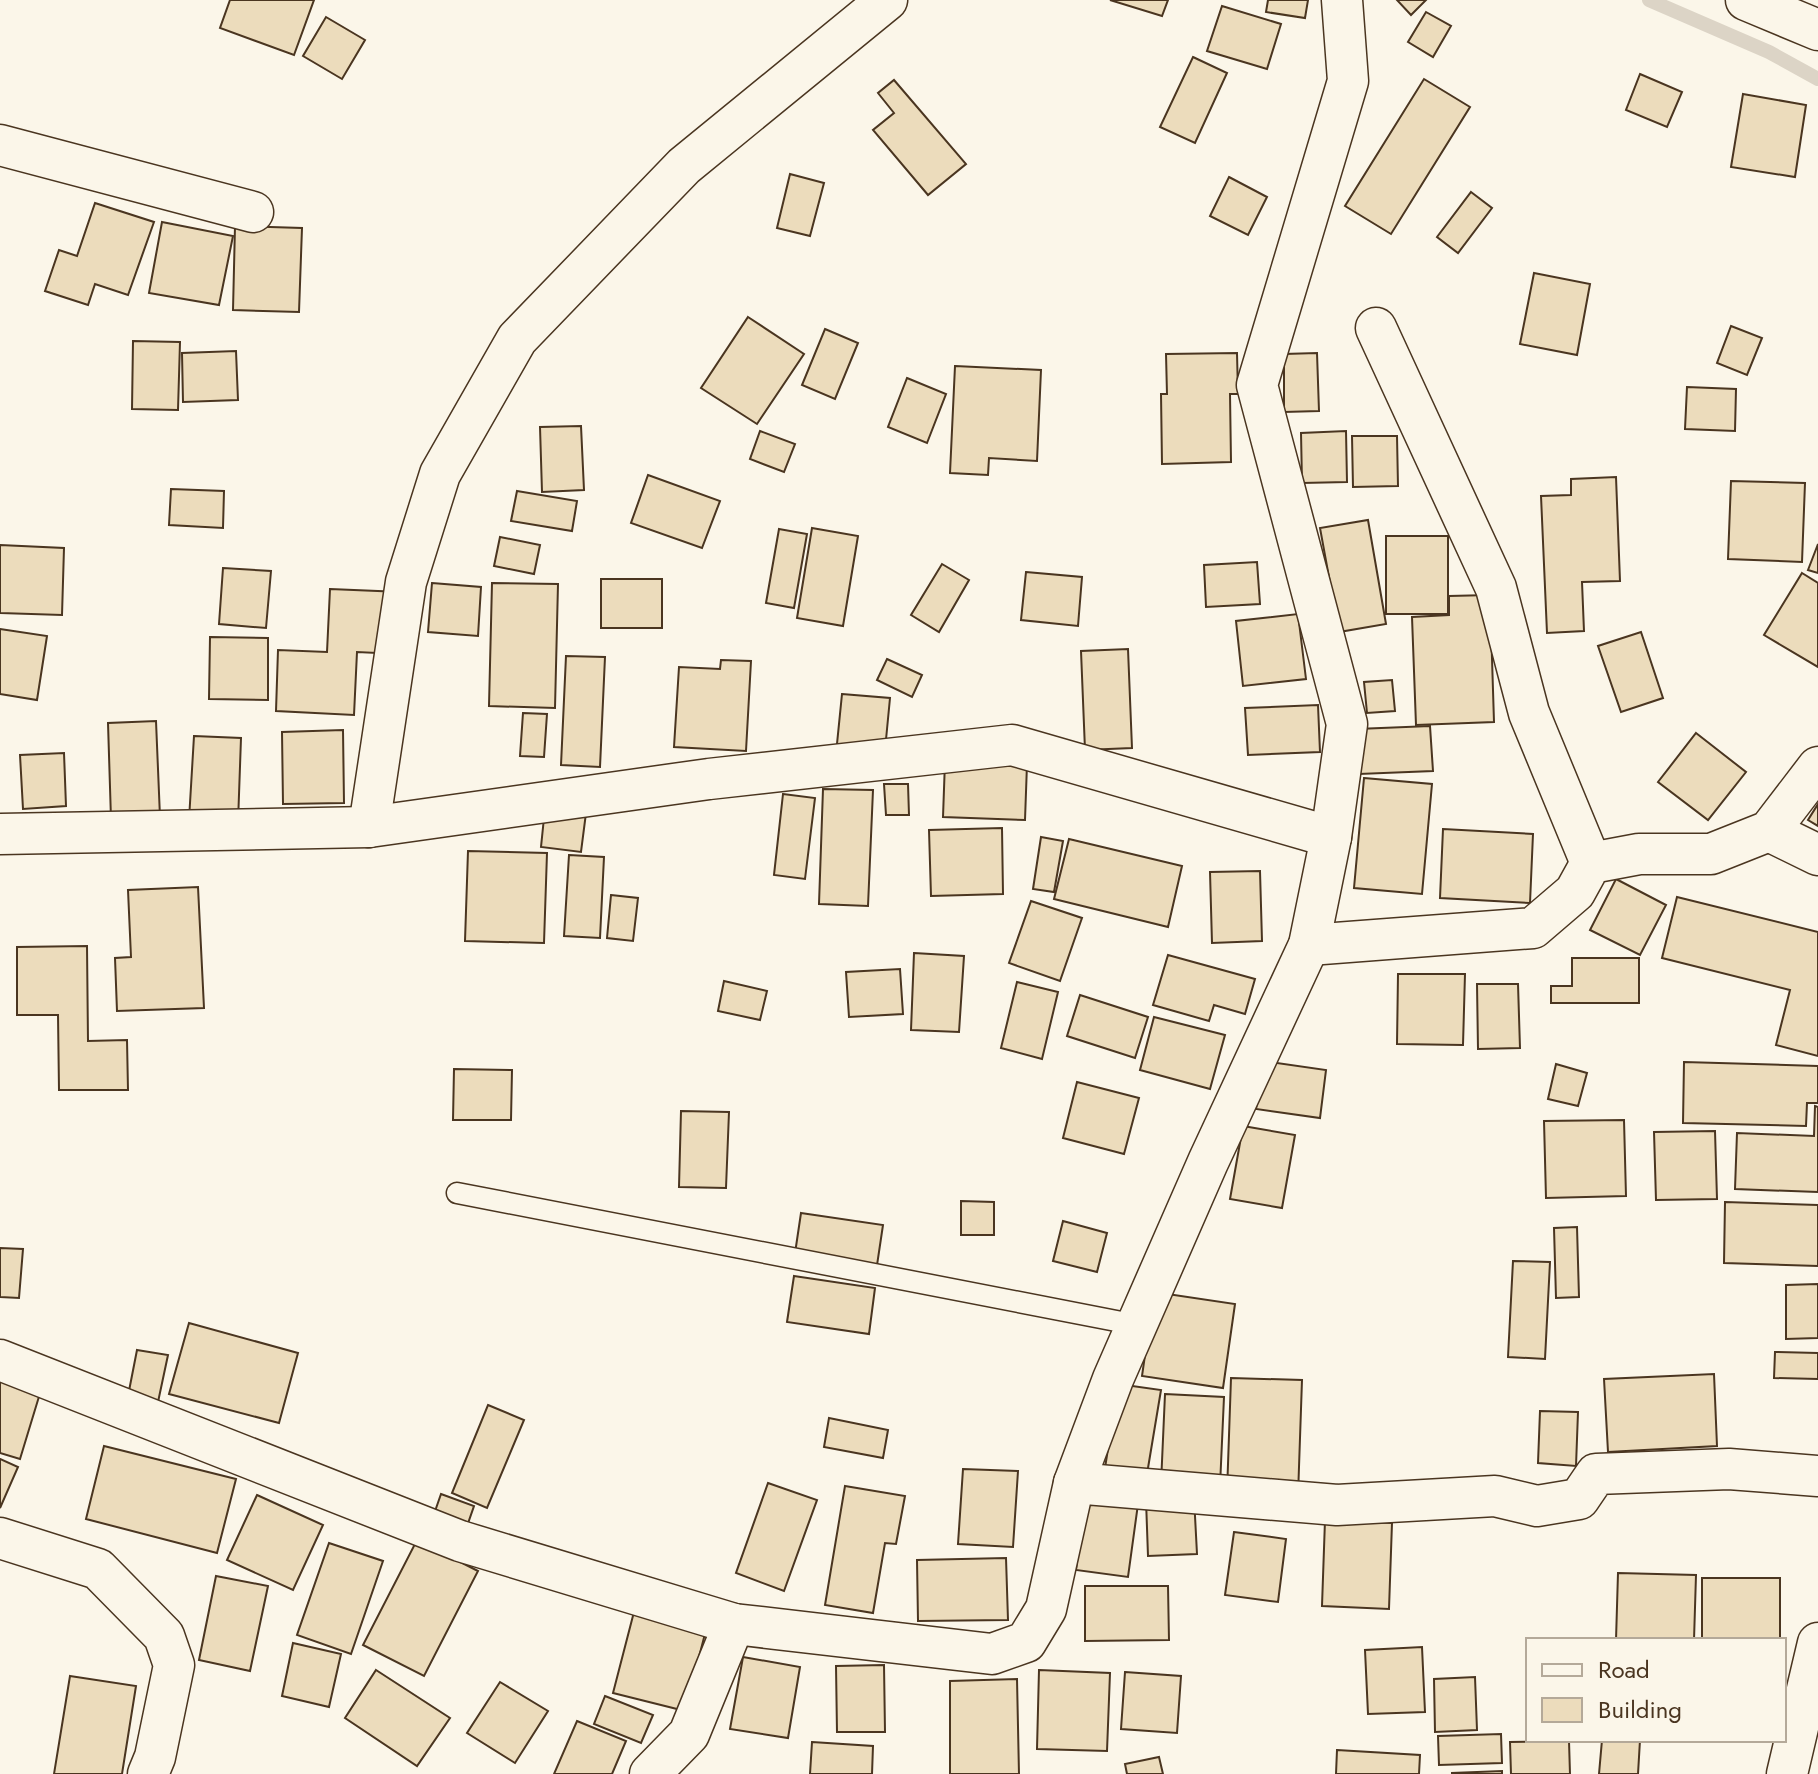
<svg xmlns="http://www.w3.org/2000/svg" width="1818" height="1774" font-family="Jost,sans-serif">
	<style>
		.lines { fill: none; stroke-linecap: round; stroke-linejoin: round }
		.stream { stroke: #dcd4c6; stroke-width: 14 }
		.building { fill: #ecdcbc; stroke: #4a3520; stroke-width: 2 }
		.lane-casing { stroke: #4a3520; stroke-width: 23 }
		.street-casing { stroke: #4a3520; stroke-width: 43 }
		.lane { stroke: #fbf6e9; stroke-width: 20 }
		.street { stroke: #fbf6e9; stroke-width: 40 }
	</style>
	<rect width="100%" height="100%" fill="#fbf6e9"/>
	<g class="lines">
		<path class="stream" d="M 1649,0 L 1769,52 L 1818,79"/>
	</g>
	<g class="building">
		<path d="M 230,0 L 314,0 L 294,55 L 220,28 Z"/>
		<path d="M 1110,0 L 1168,0 L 1162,16 Z"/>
		<path d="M 1268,0 L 1308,0 L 1305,18 L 1266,12 Z"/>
		<path d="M 1397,0 L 1426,0 L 1411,15 Z"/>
		<path d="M 1222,6 L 1281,24 L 1267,69 L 1207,51 Z"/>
		<path d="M 1426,12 L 1451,26 L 1433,57 L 1408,42 Z"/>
		<path d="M 326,17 L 365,40 L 342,79 L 303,56 Z"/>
		<path d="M 1193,57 L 1227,73 L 1195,143 L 1160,127 Z"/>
		<path d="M 1640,74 L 1682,92 L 1667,127 L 1626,110 Z"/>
		<path d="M 1424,79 L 1470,107 L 1391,234 L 1345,206 Z"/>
		<path d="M 894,80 L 966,164 L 928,195 L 873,130 L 894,113 L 878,93 Z"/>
		<path d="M 1743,94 L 1806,105 L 1795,177 L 1731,167 Z"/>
		<path d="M 790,174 L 824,183 L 810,236 L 777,228 Z"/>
		<path d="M 1229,177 L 1267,197 L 1248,235 L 1210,216 Z"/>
		<path d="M 1471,192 L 1492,208 L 1458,253 L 1437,237 Z"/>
		<path d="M 95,203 L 154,222 L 128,295 L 95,284 L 88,305 L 45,291 L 59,250 L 77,256 Z"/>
		<path d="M 162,222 L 233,236 L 219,305 L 149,293 Z"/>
		<path d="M 235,226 L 302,228 L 299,312 L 233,310 Z"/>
		<path d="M 1534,273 L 1590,284 L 1577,355 L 1520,344 Z"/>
		<path d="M 748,317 L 804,354 L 757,424 L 701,388 Z"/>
		<path d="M 1731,326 L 1762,338 L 1747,375 L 1717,363 Z"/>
		<path d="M 825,329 L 858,343 L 835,399 L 802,385 Z"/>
		<path d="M 133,341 L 180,342 L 178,410 L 132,409 Z"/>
		<path d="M 236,351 L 238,400 L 183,402 L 182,353 Z"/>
		<path d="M 1237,353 L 1238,394 L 1230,394 L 1231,462 L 1162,464 L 1161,394 L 1167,394 L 1166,354 Z"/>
		<path d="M 1317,353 L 1319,411 L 1284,412 L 1284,354 Z"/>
		<path d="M 955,366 L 1041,370 L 1037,461 L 989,458 L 988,475 L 950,473 Z"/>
		<path d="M 907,378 L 946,394 L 927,443 L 888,427 Z"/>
		<path d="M 1687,387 L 1736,389 L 1735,431 L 1685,429 Z"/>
		<path d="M 581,426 L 584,490 L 542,492 L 540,427 Z"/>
		<path d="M 760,431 L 795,444 L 784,472 L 750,459 Z"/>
		<path d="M 1346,431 L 1347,482 L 1302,483 L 1301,433 Z"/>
		<path d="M 1352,436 L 1397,436 L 1398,486 L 1353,487 Z"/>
		<path d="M 648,475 L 720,501 L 702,548 L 631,523 Z"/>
		<path d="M 1616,477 L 1620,581 L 1582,582 L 1584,631 L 1547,633 L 1541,496 L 1571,495 L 1571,479 Z"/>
		<path d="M 1731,481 L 1805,483 L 1802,562 L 1728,559 Z"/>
		<path d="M 171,489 L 224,491 L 223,528 L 169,525 Z"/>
		<path d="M 517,491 L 577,501 L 572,531 L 511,521 Z"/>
		<path d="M 1368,520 L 1386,624 L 1339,632 L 1320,528 Z"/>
		<path d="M 812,528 L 858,536 L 843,626 L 797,618 Z"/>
		<path d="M 779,529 L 807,534 L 794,608 L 766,603 Z"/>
		<rect x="1386" y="536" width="62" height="78"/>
		<path d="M 500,537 L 540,545 L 534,574 L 494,566 Z"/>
		<path d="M 1818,544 L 1818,573 L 1808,570 Z"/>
		<path d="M 0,545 L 64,548 L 62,615 L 0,613 Z"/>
		<path d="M 1257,562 L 1260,604 L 1206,607 L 1204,565 Z"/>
		<path d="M 942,564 L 969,580 L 939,632 L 911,615 Z"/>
		<path d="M 223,568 L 271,571 L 266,628 L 219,624 Z"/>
		<path d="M 1026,572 L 1082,577 L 1078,626 L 1021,620 Z"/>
		<path d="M 1802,573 L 1818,583 L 1818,667 L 1764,635 Z"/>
		<rect x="601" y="579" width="61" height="49"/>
		<path d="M 432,583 L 481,587 L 478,636 L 428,632 Z"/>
		<path d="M 492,583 L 558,584 L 555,708 L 489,706 Z"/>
		<path d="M 330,589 L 401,592 L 398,654 L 357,652 L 354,715 L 276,711 L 278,650 L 327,652 Z"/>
		<path d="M 1490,595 L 1494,722 L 1416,725 L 1412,617 L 1449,615 L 1449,596 Z"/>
		<path d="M 1298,614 L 1306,679 L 1243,686 L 1236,621 Z"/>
		<path d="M 0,629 L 47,636 L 37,700 L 0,694 Z"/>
		<path d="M 1641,632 L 1663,698 L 1621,712 L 1598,646 Z"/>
		<path d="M 210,637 L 268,638 L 268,700 L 209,699 Z"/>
		<path d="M 1128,649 L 1132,748 L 1085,750 L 1081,651 Z"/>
		<path d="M 566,656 L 605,657 L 600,767 L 561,765 Z"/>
		<path d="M 887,659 L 922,675 L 912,697 L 877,680 Z"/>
		<path d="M 721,660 L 751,661 L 746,751 L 674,747 L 679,667 L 720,669 Z"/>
		<path d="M 1392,680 L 1395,711 L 1367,713 L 1364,682 Z"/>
		<path d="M 842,694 L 890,698 L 885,750 L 837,744 Z"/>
		<path d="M 1318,705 L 1320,752 L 1248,755 L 1245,708 Z"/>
		<path d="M 523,713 L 547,714 L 544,757 L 520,756 Z"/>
		<path d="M 156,721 L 160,817 L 111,819 L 108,723 Z"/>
		<path d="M 1430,726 L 1433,771 L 1359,774 L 1357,729 Z"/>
		<path d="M 343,730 L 344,803 L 283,804 L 282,732 Z"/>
		<path d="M 1696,733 L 1746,772 L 1708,820 L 1658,782 Z"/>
		<path d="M 194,736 L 241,738 L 238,823 L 189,820 Z"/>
		<path d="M 64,753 L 66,806 L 23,809 L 20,755 Z"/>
		<path d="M 945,761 L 1027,764 L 1025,820 L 943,817 Z"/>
		<path d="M 1364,778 L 1432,784 L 1422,894 L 1354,888 Z"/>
		<path d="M 884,784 L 908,784 L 909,815 L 886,815 Z"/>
		<path d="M 823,789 L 873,790 L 868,906 L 819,904 Z"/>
		<path d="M 783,794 L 815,798 L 805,879 L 774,875 Z"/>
		<path d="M 1818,804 L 1818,826 L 1808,820 Z"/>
		<path d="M 545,808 L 586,813 L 581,852 L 541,847 Z"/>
		<path d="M 1002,828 L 1003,894 L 931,896 L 929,830 Z"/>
		<path d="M 1443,829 L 1533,834 L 1530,903 L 1440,898 Z"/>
		<path d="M 1041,837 L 1063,841 L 1054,892 L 1033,889 Z"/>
		<path d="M 1069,839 L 1182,866 L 1168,927 L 1054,899 Z"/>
		<path d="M 468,851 L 547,853 L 544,943 L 465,941 Z"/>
		<path d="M 569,855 L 604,857 L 600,938 L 564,936 Z"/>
		<path d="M 1260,871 L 1262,941 L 1212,943 L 1210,872 Z"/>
		<path d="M 1616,879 L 1666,905 L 1640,955 L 1590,930 Z"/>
		<path d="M 198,887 L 204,1008 L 117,1011 L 115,958 L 131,957 L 128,890 Z"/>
		<path d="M 611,895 L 638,898 L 633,941 L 607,938 Z"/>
		<path d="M 1677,897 L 1818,932 L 1818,1056 L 1776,1045 L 1790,990 L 1662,958 Z"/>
		<path d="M 1031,901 L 1082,918 L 1060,981 L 1009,963 Z"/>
		<path d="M 87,946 L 88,1041 L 127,1040 L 128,1090 L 59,1090 L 58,1015 L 17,1015 L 17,947 Z"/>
		<path d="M 914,953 L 964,956 L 959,1032 L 911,1030 Z"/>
		<path d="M 1168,955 L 1255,979 L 1245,1014 L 1214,1005 L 1209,1021 L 1153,1005 Z"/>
		<path d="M 1572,958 L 1639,958 L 1639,1003 L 1551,1003 L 1551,986 L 1572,986 Z"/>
		<path d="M 900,969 L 903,1014 L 849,1017 L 846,972 Z"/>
		<path d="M 1398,974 L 1465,974 L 1463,1045 L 1397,1044 Z"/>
		<path d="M 724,981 L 767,991 L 760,1020 L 718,1011 Z"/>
		<path d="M 1017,982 L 1058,992 L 1042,1059 L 1001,1048 Z"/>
		<path d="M 1477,984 L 1518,984 L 1520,1048 L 1478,1049 Z"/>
		<path d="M 1080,995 L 1148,1017 L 1135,1058 L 1067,1036 Z"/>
		<path d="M 1154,1017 L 1225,1035 L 1210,1089 L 1140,1070 Z"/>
		<path d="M 1263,1061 L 1326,1070 L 1320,1118 L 1256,1109 Z"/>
		<path d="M 1684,1062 L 1818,1066 L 1818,1103 L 1807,1103 L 1806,1126 L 1683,1123 Z"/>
		<path d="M 1556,1064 L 1587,1073 L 1578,1106 L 1548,1099 Z"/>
		<path d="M 454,1069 L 512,1070 L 511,1120 L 453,1120 Z"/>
		<path d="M 1077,1082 L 1139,1098 L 1124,1154 L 1063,1138 Z"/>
		<path d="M 1815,1106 L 1818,1107 L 1818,1192 L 1735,1189 L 1737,1133 L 1814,1136 Z"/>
		<path d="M 681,1111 L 729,1112 L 726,1188 L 679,1187 Z"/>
		<path d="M 1624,1120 L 1626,1196 L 1546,1198 L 1544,1121 Z"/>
		<path d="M 1243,1126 L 1295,1135 L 1282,1208 L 1230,1199 Z"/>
		<path d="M 1715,1131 L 1717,1199 L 1656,1200 L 1654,1132 Z"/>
		<path d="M 961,1201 L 994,1202 L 994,1235 L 961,1235 Z"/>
		<path d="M 1725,1202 L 1818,1205 L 1818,1266 L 1724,1263 Z"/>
		<path d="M 801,1213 L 883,1225 L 876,1272 L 794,1260 Z"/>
		<path d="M 1063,1221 L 1107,1233 L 1097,1272 L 1053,1261 Z"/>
		<path d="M 1577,1227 L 1579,1297 L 1556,1298 L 1554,1228 Z"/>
		<path d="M 0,1248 L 23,1249 L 19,1298 L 0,1297 Z"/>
		<path d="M 1513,1261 L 1550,1262 L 1545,1359 L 1508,1357 Z"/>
		<path d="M 794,1276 L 875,1288 L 869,1334 L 787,1322 Z"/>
		<path d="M 1818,1284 L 1818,1338 L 1786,1339 L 1786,1285 Z"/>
		<path d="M 1154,1292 L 1235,1304 L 1223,1388 L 1142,1376 Z"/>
		<path d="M 189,1323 L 298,1353 L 279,1423 L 169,1394 Z"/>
		<path d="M 137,1350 L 168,1355 L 158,1402 L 128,1396 Z"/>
		<path d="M 1775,1352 L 1818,1353 L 1818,1379 L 1774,1378 Z"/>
		<path d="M 1714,1374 L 1717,1446 L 1608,1452 L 1604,1379 Z"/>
		<path d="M 0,1378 L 41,1390 L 20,1459 L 0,1453 Z"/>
		<path d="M 1231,1378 L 1302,1380 L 1298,1496 L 1227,1493 Z"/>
		<path d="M 1118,1384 L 1161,1390 L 1147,1474 L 1105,1468 Z"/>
		<path d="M 1165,1394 L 1224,1397 L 1220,1486 L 1161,1484 Z"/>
		<path d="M 488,1405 L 524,1420 L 487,1508 L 452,1493 Z"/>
		<path d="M 1540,1411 L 1578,1412 L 1576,1466 L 1538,1463 Z"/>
		<path d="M 829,1418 L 888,1430 L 883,1458 L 824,1447 Z"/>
		<path d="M 104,1446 L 236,1479 L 217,1553 L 86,1519 Z"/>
		<path d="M 0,1459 L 18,1467 L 0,1508 Z"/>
		<path d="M 963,1469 L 1018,1471 L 1013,1547 L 958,1544 Z"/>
		<path d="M 768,1483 L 817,1500 L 784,1591 L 736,1573 Z"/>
		<path d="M 845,1486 L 905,1496 L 896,1544 L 885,1543 L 873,1613 L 825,1605 Z"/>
		<path d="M 441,1494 L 474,1506 L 465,1532 L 432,1520 Z"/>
		<path d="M 257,1495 L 323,1525 L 293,1590 L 227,1560 Z"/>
		<path d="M 1085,1497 L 1138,1504 L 1128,1577 L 1076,1570 Z"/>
		<path d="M 1194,1497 L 1197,1554 L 1148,1556 L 1146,1500 Z"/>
		<path d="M 1325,1520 L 1392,1523 L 1389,1609 L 1322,1606 Z"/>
		<path d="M 1234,1532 L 1286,1539 L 1278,1602 L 1225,1595 Z"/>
		<path d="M 417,1540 L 478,1571 L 424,1676 L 363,1645 Z"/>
		<path d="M 329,1543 L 383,1561 L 351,1654 L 297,1635 Z"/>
		<path d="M 1006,1558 L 1008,1620 L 918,1621 L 917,1560 Z"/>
		<path d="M 1618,1573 L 1696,1575 L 1694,1640 L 1616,1640 Z"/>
		<path d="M 216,1576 L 268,1586 L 250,1671 L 199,1660 Z"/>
		<rect x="1702" y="1578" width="78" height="62"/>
		<path d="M 1085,1586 L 1168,1586 L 1169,1640 L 1085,1641 Z"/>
		<path d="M 635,1608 L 707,1626 L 685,1711 L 613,1693 Z"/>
		<path d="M 293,1643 L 341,1654 L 329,1707 L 282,1696 Z"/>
		<path d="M 1422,1647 L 1425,1712 L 1368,1714 L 1365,1650 Z"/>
		<path d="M 743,1657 L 800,1667 L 788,1738 L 730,1729 Z"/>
		<path d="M 884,1665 L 885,1732 L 837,1732 L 836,1666 Z"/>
		<path d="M 376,1670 L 450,1718 L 417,1766 L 345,1718 Z"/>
		<path d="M 1039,1670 L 1110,1673 L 1107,1751 L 1037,1749 Z"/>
		<path d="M 1125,1672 L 1181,1676 L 1177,1733 L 1121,1729 Z"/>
		<path d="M 70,1676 L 136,1686 L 122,1774 L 54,1774 Z"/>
		<path d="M 1475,1677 L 1477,1730 L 1435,1732 L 1434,1679 Z"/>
		<path d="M 1017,1679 L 1019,1774 L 950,1774 L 950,1681 Z"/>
		<path d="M 500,1682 L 548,1711 L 515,1763 L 467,1733 Z"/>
		<path d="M 605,1696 L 653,1715 L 641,1743 L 594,1724 Z"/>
		<path d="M 577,1721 L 626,1741 L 612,1774 L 554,1774 Z"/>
		<path d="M 1501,1734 L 1502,1763 L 1439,1765 L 1438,1736 Z"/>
		<path d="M 1602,1740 L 1640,1740 L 1638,1774 L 1599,1774 Z"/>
		<path d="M 1569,1741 L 1570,1774 L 1511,1774 L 1510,1742 Z"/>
		<path d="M 812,1742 L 873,1746 L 872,1774 L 810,1774 Z"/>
		<path d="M 1337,1750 L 1420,1755 L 1419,1774 L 1336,1774 Z"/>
		<path d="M 1159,1757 L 1163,1774 L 1127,1774 L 1125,1764 Z"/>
		<path d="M 1502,1771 L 1502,1774 L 1452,1774 L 1452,1773 Z"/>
	</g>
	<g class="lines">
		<defs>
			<path id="lane" d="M 457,1193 L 1137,1325"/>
			<g id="street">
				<path d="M 1746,0 L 1818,30"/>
				<path d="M 0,145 L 253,212"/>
				<path d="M 1376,328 L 1496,588 L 1529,713 L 1591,863"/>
				<path d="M 369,827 L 406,582 L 440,474 L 517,339 L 684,166 L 887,0"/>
				<path d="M 1769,831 L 1818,855"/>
				<path d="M 0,834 L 369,827 L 709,779 L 1012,745 L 1331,837"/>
				<path d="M 1309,945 L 1533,928 L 1575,892 L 1591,863 L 1639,854 L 1711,854 L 1769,831 L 1818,767"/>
				<path d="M 0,1360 L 460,1541 L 734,1624 L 992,1654 L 1026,1642 L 1046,1609 L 1074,1483 L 1337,1505 L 1495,1496 L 1537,1506 L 1579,1499 L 1596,1474 L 1729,1469 L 1818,1476"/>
				<path d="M 1074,1483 L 1113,1379 L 1208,1162 L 1309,945 L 1331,837 L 1347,724 L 1257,385 L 1348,81 L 1342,0"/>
				<path d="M 0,1538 L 98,1569 L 164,1636 L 174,1665 L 155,1757 L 148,1774"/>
				<path d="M 650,1774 L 689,1734 L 734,1624"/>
				<path d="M 1787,1774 L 1818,1643"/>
			</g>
		</defs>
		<use href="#lane" class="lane-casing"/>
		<use href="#street" class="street-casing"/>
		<use href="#lane" class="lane"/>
		<use href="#street" class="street"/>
	</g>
	<rect x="1526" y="1638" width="260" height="104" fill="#fbf6e9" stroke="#b4a999" stroke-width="2"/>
	<rect x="1542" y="1664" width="40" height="12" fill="#fbf6e9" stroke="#b4a999" stroke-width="2"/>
	<text x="1598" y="1678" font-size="24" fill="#4a3520">Road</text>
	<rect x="1542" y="1698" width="40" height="24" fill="#ecdcbc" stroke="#b4a999" stroke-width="2"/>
	<text x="1598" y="1718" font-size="24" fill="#4a3520">Building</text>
</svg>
